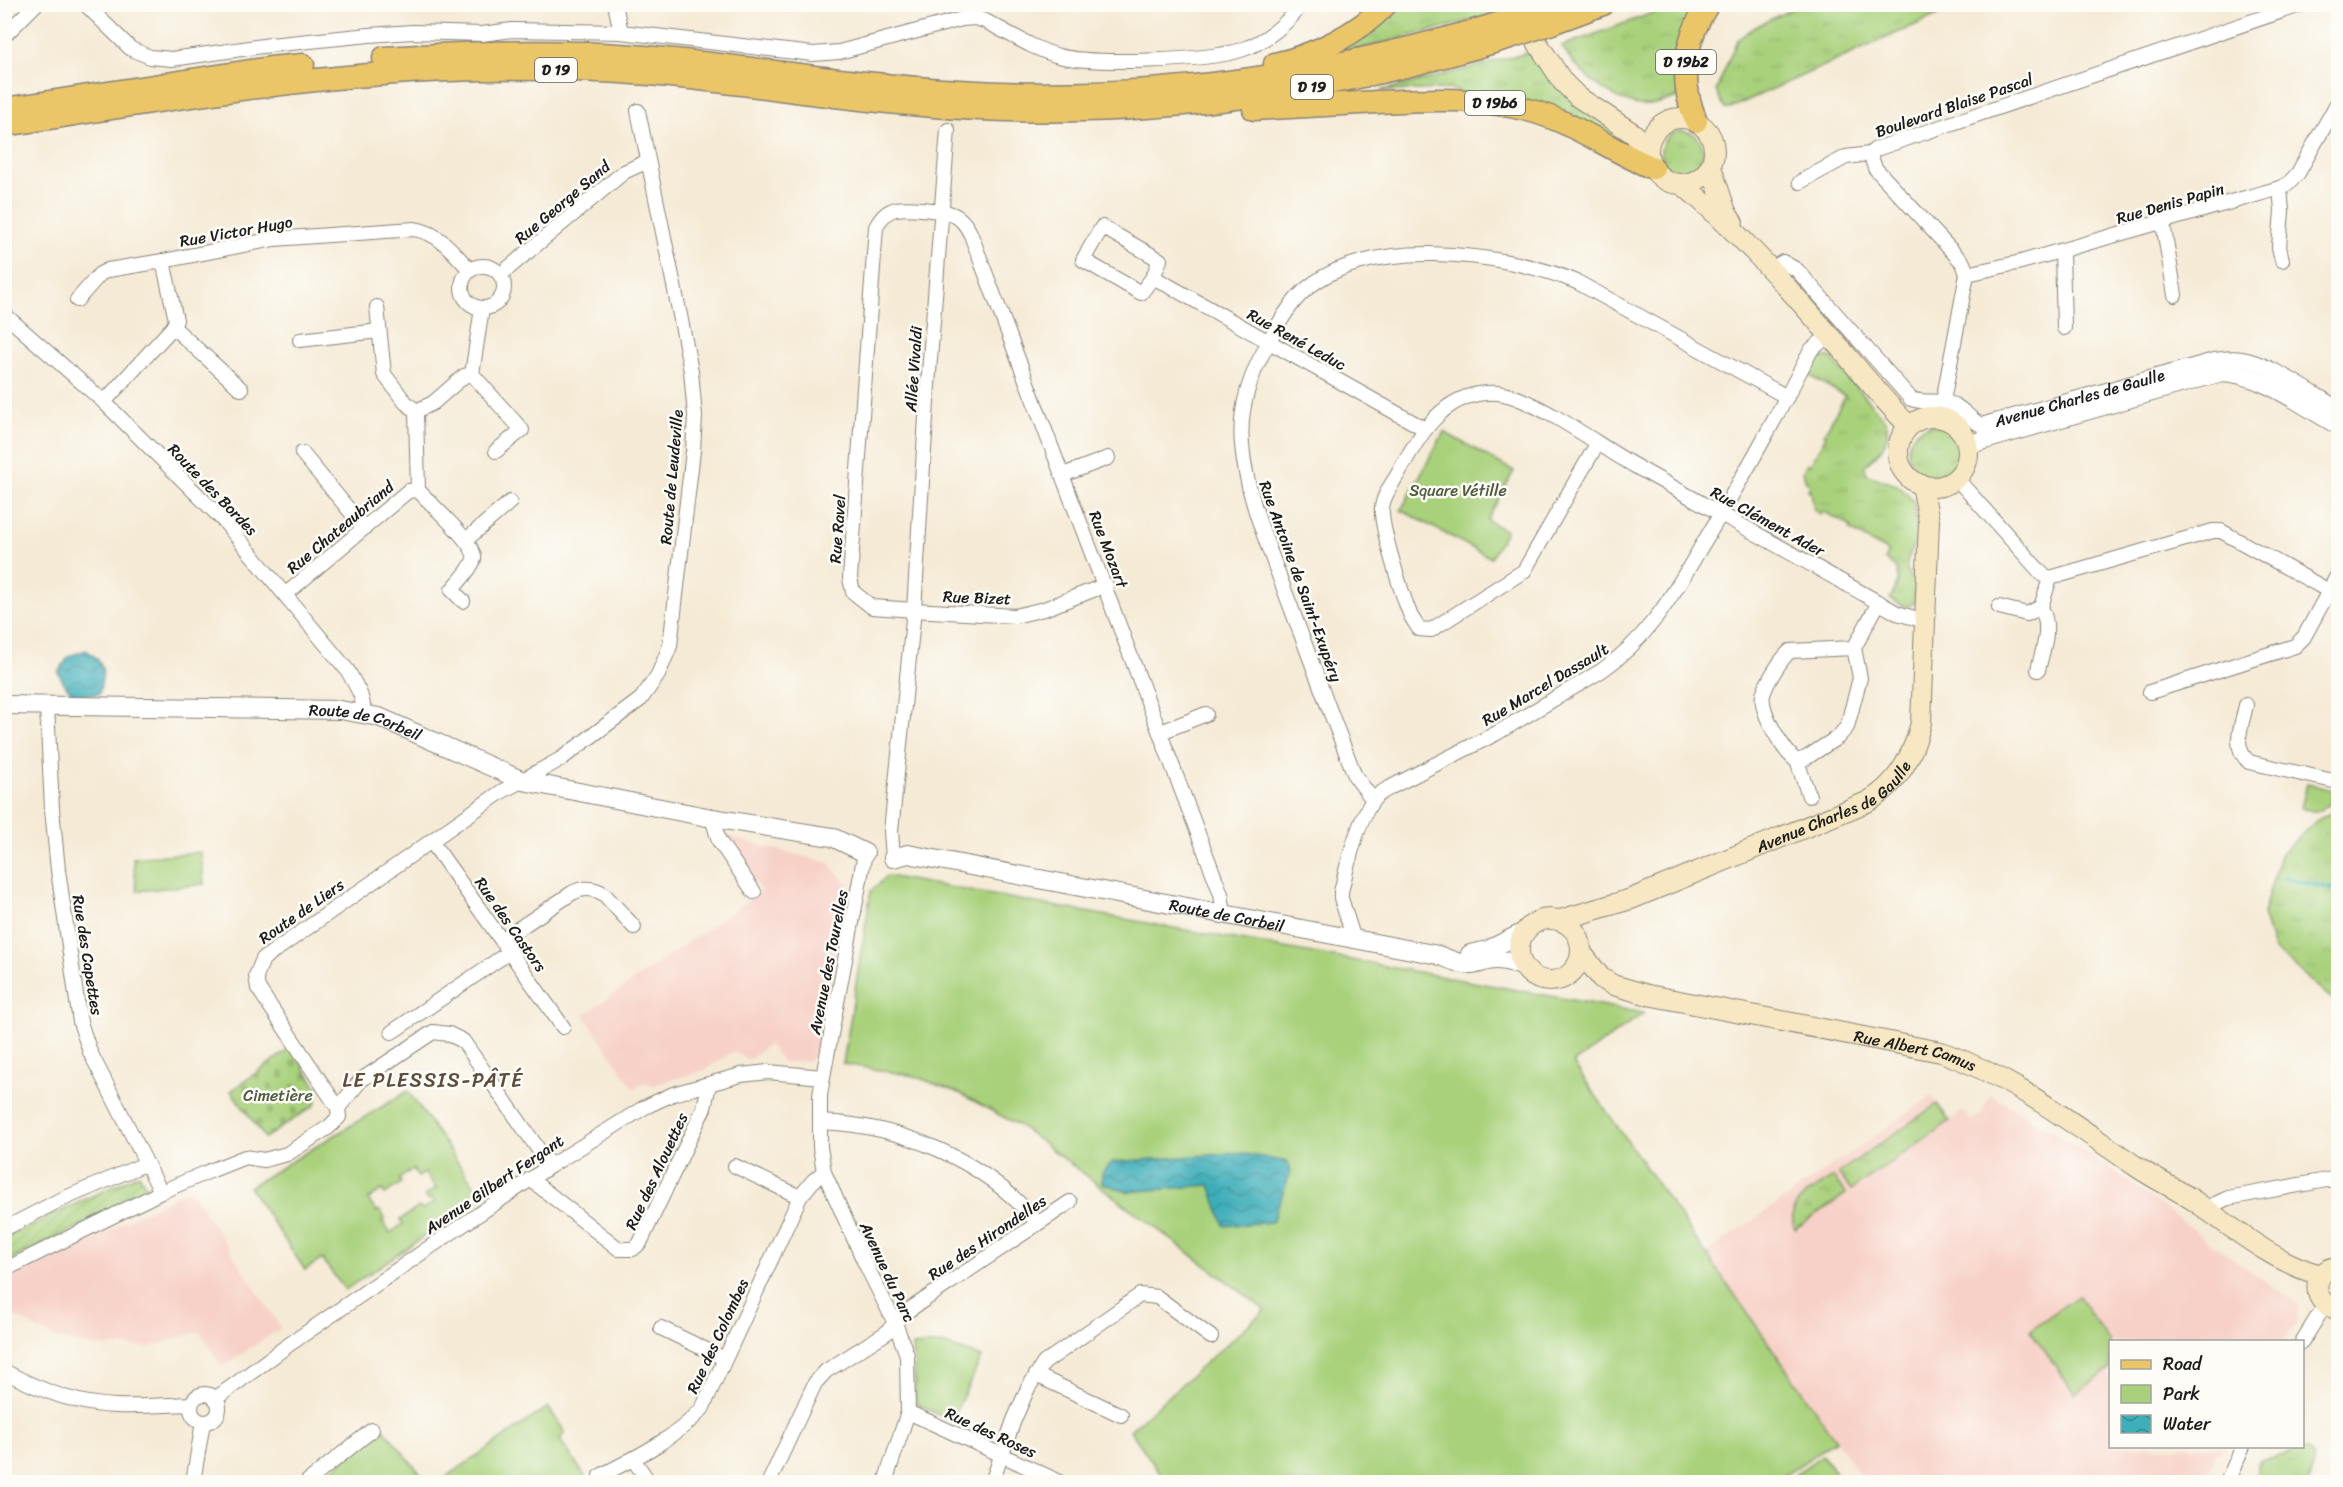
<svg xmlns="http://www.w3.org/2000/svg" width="2343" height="1487" font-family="Sriracha,sans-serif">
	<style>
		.built { fill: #f7d1c7 }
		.grass { fill: url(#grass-tufts); stroke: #62764c; stroke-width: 1.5 }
		.cemetery { fill: url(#cemetery-stones); stroke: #62764c; stroke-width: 1.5 }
		.park { fill: #a9d17c; stroke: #62764c; stroke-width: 1.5; fill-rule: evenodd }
		.garden { fill: url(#garden-furrows); stroke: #62764c; stroke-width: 1.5 }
		.water { fill: url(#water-waves); stroke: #2d656a; stroke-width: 1.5 }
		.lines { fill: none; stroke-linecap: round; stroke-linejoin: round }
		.stream { stroke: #3eaeb9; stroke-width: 4 }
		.minor-casing { stroke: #888378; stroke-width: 16 }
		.tertiary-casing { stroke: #888378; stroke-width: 20 }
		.secondary-casing { stroke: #888378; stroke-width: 22 }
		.primary-casing { stroke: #888378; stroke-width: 25 }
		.minor { stroke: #fff; stroke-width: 14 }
		.tertiary { stroke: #fff; stroke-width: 18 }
		.secondary { stroke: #f7e8c3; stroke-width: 20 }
		.primary { stroke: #ebc669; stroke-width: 22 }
		.primary-bridge-casing { stroke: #888378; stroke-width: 25; stroke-linecap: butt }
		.primary-bridge { stroke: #ebc669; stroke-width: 22 }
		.labels { text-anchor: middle; stroke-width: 5; stroke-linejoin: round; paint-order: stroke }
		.shield { fill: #fdfcf7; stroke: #605f5e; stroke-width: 1.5 }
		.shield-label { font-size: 15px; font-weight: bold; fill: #1c1c1c }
		.street-label { font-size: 16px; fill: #1c1c1c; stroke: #fdfcf7 }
		.park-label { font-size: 16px; fill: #4d5b3e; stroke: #fdfcf7 }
		.quarter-label { font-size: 20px; letter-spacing: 1.5px; fill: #5c4c3f; stroke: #fdfcf7 }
	</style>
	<defs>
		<pattern id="grass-tufts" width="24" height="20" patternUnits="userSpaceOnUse" patternTransform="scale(1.5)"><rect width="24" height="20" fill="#a9d17c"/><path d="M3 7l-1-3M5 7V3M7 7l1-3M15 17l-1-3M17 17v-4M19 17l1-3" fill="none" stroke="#91b36b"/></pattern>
		<pattern id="cemetery-stones" width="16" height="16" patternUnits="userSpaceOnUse" patternTransform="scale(1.5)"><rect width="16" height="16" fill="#a9d17c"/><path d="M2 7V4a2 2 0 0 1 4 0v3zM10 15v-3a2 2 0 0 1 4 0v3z" fill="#91b36b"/></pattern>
		<pattern id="garden-furrows" width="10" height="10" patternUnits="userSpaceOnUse" patternTransform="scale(1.5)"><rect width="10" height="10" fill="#a9d17c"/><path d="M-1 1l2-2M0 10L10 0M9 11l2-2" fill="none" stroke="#91b36b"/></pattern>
		<pattern id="water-waves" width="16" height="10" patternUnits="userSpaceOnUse" patternTransform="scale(1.5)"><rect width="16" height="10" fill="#3eaeb9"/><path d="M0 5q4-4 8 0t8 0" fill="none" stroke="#338d96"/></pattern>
	</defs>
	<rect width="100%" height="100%" fill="#fdfcf7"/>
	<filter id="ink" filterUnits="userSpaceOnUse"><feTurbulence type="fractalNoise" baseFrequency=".0167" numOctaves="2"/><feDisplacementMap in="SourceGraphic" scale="12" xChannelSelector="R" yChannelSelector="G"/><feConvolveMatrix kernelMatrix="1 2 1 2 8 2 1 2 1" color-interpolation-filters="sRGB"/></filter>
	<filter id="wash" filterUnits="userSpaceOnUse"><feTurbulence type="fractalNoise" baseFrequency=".008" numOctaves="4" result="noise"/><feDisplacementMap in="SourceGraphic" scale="24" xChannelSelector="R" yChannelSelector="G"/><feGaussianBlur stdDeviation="1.35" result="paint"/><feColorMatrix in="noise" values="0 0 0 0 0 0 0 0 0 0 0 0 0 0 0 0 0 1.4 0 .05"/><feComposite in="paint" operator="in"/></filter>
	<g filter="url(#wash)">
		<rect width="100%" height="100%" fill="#f5ead5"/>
		<g class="built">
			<path d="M 729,837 L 829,863 L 847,884 L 815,1052 L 809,1061 L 783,1062 L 768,1044 L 749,1060 L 734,1051 L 705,1070 L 653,1085 L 644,1082 L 634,1089 L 584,1015 L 761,891 L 729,845 Z"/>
			<path d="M 1990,1094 L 2109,1167 L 2215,1246 L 2291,1299 L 2298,1306 L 2297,1323 L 2284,1341 L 2110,1342 L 2110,1446 L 2226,1447 L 2215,1455 L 2203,1482 L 1865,1482 L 1706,1253 L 1932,1096 L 1950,1120 L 1963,1111 L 1971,1121 L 1982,1113 Z"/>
			<path d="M 190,1189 L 281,1328 L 222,1367 L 200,1331 L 149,1347 L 89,1346 L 59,1339 L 40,1331 L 13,1315 L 5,1307 L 5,1282 Z"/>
		</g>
		<g class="grass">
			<path d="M 1513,4 L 1517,9 L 1330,56 L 1396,5 Z"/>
			<path d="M 1802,4 L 1947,4 L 1947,5 L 1937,15 L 1726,110 L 1716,91 L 1737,40 L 1755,27 Z"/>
			<path d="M 1675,5 L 1702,5 L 1680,96 C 1667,100 1653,107 1639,105 C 1612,101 1574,70 1562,46 Z"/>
			<path d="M 1527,53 C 1540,53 1544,74 1553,83 C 1576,103 1604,120 1629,137 L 1631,148 L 1451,89 L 1380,91 Z"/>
			<circle cx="1682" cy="152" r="21"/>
			<path d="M 1817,357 L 1830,357 L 1886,421 C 1892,441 1879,454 1864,466 L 1868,475 L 1899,486 L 1914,502 C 1916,513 1917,526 1916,537 C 1913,557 1898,562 1914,582 L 1914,603 C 1906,610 1898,603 1890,599 L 1898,582 L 1897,570 L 1885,559 L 1889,552 L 1850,530 L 1852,527 L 1823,511 L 1821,514 L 1814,510 L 1811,492 L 1809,492 L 1808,489 L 1810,488 L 1809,482 L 1806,482 L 1803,471 L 1807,463 L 1810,465 L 1826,436 L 1824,434 L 1845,396 L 1808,375 Z"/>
			<circle cx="1934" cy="451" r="26"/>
			<path d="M 2338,808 L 2338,1004 L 2274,949 L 2263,914 L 2280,855 L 2316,821 Z"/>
			<path d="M 1937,1104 L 1950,1121 L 1851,1190 L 1838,1173 Z"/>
			<path d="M 1833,1177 L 1846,1194 L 1795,1229 C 1784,1201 1813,1191 1833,1177 Z"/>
			<path d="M 2299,1449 L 2308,1450 L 2314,1457 L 2309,1482 L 2255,1482 L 2259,1460 L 2285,1455 Z"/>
		</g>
		<path class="cemetery" d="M 291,1048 L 318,1089 L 315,1105 L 265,1138 L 231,1091 Z"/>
		<g class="park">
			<path d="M 1444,432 L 1514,471 L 1487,520 L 1506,531 L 1491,558 L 1401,510 Z"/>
			<path d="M 2307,784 L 2333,790 L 2330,803 L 2317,812 L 2301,808 Z"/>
			<path d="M 201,852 L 204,884 L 137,891 L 133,858 Z"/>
			<path d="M 887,876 L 1644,1013 L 1573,1063 L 1836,1440 L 1775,1482 L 1166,1482 L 1130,1430 L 1265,1310 L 1020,1126 L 959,1093 L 914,1076 L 843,1064 L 871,891 Z"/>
			<path d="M 408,1091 L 482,1197 L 345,1290 L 322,1259 L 305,1270 L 249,1187 ZM 413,1169 L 418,1177 L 425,1173 L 436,1188 L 425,1196 L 428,1200 L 432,1198 L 435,1202 L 422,1210 L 419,1207 L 400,1220 L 403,1224 L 390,1233 L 382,1221 L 385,1219 L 379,1210 L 376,1212 L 368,1199 L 382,1190 L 385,1194 L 401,1183 L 399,1179 Z"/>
			<path d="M 2078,1296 L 2110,1342 L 2110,1369 L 2075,1394 L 2030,1330 Z"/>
			<path d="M 942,1344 L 982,1357 L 951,1421 L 916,1403 L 913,1346 Z"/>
			<path d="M 548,1407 L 565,1432 L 560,1440 L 589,1482 L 439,1482 Z"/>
			<path d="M 384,1429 L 427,1482 L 432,1479 L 434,1482 L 316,1482 Z"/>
			<path d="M 1822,1455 L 1842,1482 L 1785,1482 Z"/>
		</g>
		<path class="garden" d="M 139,1174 L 150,1193 L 5,1262 L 5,1240 L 10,1235 Z"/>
		<g class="water">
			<path d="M 86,650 C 106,663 105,672 99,694 C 74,697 70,697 58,672 L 69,656 Z"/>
			<path d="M 1239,1153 L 1288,1162 L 1290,1174 L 1272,1222 L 1224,1226 L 1210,1185 L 1128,1192 L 1102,1183 L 1102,1172 L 1113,1162 Z"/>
		</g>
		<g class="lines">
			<path class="stream" d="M 2284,878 L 2338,890"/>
		</g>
	</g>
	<g filter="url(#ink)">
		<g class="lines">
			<defs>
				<g id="minor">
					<path d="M 85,4 L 131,49 L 150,57 L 172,59 L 270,45 L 369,35 L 413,32 L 482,34 L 512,30 L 621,32 L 813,54 L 839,52 L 962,19 L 975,18 L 985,21 C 1009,33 1033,49 1059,56 C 1093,65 1207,61 1241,50 C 1265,42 1287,24 1302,4"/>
					<path d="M 615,4 L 621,32"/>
					<path d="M 4,36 L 36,4"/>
					<path d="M 948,130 L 928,385 L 914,610 L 1015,616 L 1044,609 L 1106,585"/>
					<path d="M 1800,182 L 1846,157 L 1870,154"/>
					<path d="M 2280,188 L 2282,211 L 2279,247 L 2282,260"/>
					<path d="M 2163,223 L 2175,295"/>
					<path d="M 1102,227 L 1160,260 L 1153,277 L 1141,293 L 1083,260 Z"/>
					<path d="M 2062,251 L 2064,328"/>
					<circle cx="483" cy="287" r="21"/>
					<path id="s1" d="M 1769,270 L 1783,262 L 1797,270 L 1911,399 C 1925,404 1940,399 1954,405 C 1964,410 1971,420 1981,425 L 2214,360 C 2223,359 2233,357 2242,359 C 2271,364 2312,393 2338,408"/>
					<path d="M 1967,274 L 2021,262 L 2280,188 L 2289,183 L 2298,173 L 2338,102"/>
					<path d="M 500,275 L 624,172 L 648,161"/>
					<path d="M 1153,277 L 1425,429"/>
					<path d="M 77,300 L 100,274 L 108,270 L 163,261"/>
					<path d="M 377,307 L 384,374 L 405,402 L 416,411"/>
					<path d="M 4,314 L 104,402 L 223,520 L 348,671 C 355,685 365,697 363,714"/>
					<path d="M 173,327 L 241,389"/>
					<path d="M 300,340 L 379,331"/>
					<path d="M 472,374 L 522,430 L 496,451"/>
					<path d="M 104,402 L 173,327 L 176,320 L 163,261 L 274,239 L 414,229 C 440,233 453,252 470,270"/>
					<path d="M 1940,417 L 1967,274 L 1963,263 L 1875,168 L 1870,154 L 1876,149 L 2303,4"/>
					<path d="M 1597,444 L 1524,571 L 1431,630 L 1419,629 C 1416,624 1412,619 1410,614 C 1402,594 1380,526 1382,508 C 1383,495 1393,483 1399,472 C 1419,436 1441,396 1486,393 C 1496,392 1507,394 1517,398 C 1557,414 1597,444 1635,466 C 1722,515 1810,563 1897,613 L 1925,621"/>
					<path d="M 302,453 L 364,528"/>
					<path d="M 1063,475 L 1108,458"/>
					<path d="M 1956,478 L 2043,575 L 2050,578 L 2213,531 L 2221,531 L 2329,591"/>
					<path d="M 418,490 C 429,503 477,544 474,559 C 471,570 458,582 452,590 L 463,601"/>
					<path d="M 466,540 L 510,502"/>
					<path d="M 286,594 L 408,491 L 418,490 L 416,411 L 433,403 L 464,376 L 472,374 L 482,308"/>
					<path d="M 1999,607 L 2027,614 L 2041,607"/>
					<path d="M 1854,648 L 1790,651 C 1781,659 1766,683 1763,695 C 1759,710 1784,753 1797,761 L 1806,758 L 1838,737 L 1847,727 L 1860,678 L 1854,648 L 1879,602"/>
					<path d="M 2038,670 C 2043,648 2052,628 2041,607 L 2050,578"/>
					<path d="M 2150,692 L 2295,646 L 2304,637 L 2338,574"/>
					<path d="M 2246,705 C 2242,726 2231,746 2249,762 L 2338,782"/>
					<path d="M 47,706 L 52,809 L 58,870 L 80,1022 L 90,1052 L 161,1192"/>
					<path d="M 1161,732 L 1206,714"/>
					<path d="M 1797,761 L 1809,796"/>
					<path d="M 1373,800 L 1355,776 C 1331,714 1307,651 1284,589 C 1267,543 1246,494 1242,445 C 1239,412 1249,378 1265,349 C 1274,331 1285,311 1299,296 C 1359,233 1505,252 1577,282 L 1787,397"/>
					<path d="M 712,818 L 719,841 L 754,892"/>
					<path d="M 431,841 L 563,1027"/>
					<path d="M 865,853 L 823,1077 L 820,1096 L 820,1147 L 824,1172 L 864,1261 L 895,1323 L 907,1355 L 908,1412 L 885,1482"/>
					<path d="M 893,858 L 891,831 L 914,610 L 872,607 L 853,592 L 850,578 L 876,227 C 880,219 887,211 896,209 C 908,207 941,210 952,214 C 962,218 967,226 971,235 L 1221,894 L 1224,915"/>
					<path d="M 503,939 L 572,893 C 583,887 594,888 604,894 L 634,927"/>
					<path d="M 1354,940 L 1341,898 L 1341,892 C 1346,868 1359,817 1374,799 C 1379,793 1386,790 1393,786 L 1497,733 L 1601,671 C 1652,636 1676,589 1707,537 C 1744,476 1779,413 1811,350 L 1829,335"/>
					<path d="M 392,1032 L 511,951"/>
					<path d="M 338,1108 L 361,1080 L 433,1032 L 449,1034 L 463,1041 L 550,1166"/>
					<path d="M 820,1122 C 902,1125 984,1160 1037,1222"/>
					<path d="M 735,1166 L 800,1197"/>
					<path d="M 530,1179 L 619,1249 L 633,1249 L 640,1243 L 704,1108 L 709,1085"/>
					<path d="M 2207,1211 L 2215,1204 L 2228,1198 L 2338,1178"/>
					<path d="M 4,1229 L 58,1201 L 145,1164"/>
					<path d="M 4,1270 L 161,1192 L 210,1171 L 245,1157 L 264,1160 L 287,1154 L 329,1127 L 339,1117 L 338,1108 L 258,988 L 256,976 L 263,959 L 501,792 L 561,759 L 641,699 L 658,675 L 670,646 L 693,451 L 695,416 L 691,371 L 680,315 L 638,111"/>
					<path d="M 661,1328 L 725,1359"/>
					<path d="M 2302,1342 L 2325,1305"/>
					<path d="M 4,1371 C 39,1390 76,1405 116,1406 C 141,1407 166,1405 191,1404"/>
					<path d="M 1036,1375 L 1121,1415"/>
					<circle cx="205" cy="1408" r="14"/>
					<path d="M 215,1399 L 287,1346 L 433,1245 L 550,1166 L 645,1107 L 673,1094 L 741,1075 L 768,1072 L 823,1077"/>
					<path d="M 908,1412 L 1060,1482"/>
					<path d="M 633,1459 L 649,1482"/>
					<path d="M 600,1476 C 635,1458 676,1438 702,1409 L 800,1197 L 813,1181 L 824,1172"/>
					<path d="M 193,1482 L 203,1422"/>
					<path d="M 307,1482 L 372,1430"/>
					<path d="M 769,1482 L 815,1383 L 826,1371 L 886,1333 L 903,1314 L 1070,1202"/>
					<path d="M 992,1482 L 1014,1420 L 1028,1388 L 1044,1363 L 1140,1295 L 1157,1297 L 1211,1337"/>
					<path d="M 2227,1482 L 2243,1446"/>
				</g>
				<g id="tertiary">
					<path d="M 1967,445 L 2222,372 C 2261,373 2305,407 2338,425"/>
					<path id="s2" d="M 4,705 L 340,710 L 379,717 L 523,781 L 712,818 L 832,837 L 865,853"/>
					<path id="s3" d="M 893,858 L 908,854 L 1438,955 C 1448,959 1459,964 1470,965 C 1476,965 1482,962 1488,961 C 1501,958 1513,962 1525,968"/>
					<path d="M 1470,954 L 1488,950 L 1524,932"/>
				</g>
				<g id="secondary">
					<path d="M 1527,15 L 1538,44 L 1563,82 L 1578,97 L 1634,134 L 1648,152"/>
					<circle cx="1681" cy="151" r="33"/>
					<path d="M 1711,167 L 1726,212 L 1733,223"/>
					<path d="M 1682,184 C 1736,229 1784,283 1830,336 C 1856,366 1881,398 1909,426"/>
					<circle cx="1933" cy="452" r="35"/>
					<circle cx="1550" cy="950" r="31"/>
					<path id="s4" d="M 1560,920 L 1631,899 L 1867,802 C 1898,785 1913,756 1921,723 L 1929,521 L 1922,485"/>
					<path id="s5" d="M 1581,952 L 1601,978 L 1613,985 L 1648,995 L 1941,1052 C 2014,1078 2073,1124 2137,1167 C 2156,1180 2177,1189 2196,1202 C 2234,1229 2275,1263 2321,1275"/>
					<path d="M 2338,1267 C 2310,1269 2311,1306 2338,1309"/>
				</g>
				<g id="primary">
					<path d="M 1549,24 L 1603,4"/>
					<path d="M 384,58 C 467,53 550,49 633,56 C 742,65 850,85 959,91 C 1143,103 1325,76 1501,23"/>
					<path d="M 1275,64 C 1315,55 1358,34 1386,4"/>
					<path d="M 4,109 L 270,68 L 303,65"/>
					<path d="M 1254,109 C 1295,107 1336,104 1378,102 C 1433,99 1478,97 1532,111 C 1575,123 1612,151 1653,168"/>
					<path d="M 1696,121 C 1679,81 1684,41 1708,4"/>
					<path d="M 4,125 C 185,97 359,65 543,69 C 588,70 634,72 680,77 C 761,85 841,99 922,105 C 1123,123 1318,97 1510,37"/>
				</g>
			</defs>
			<use href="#minor" class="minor-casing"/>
			<use href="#tertiary" class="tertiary-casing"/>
			<use href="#secondary" class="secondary-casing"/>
			<use href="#primary" class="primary-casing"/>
			<use href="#minor" class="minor"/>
			<use href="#tertiary" class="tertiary"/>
			<use href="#secondary" class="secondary"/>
			<use href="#primary" class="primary"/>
			<defs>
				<g id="primary-bridge">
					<path d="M 1501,23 L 1545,8"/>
					<path d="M 1510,37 L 1549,24"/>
				</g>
			</defs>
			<use href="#primary-bridge" class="primary-bridge-casing"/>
			<use href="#primary-bridge" class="primary-bridge"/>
		</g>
	</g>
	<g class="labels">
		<g class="shield">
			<rect x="1656" y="50" width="60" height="24" rx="4.5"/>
			<rect x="535" y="58" width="42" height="24" rx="4.5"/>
			<rect x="1291" y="75" width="42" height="24" rx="4.5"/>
			<rect x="1465" y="91" width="60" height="24" rx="4.5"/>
		</g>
		<g class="shield-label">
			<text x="1686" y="67">D 19b2</text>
			<text x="556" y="75">D 19</text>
			<text x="1312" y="92">D 19</text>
			<text x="1495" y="108">D 19b6</text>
		</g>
		<g class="street-label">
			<text transform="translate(1954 105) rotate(-19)" y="6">Boulevard Blaise Pascal</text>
			<text transform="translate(562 202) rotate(-40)" y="6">Rue George Sand</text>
			<text transform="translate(2170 203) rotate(-16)" y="6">Rue Denis Papin</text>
			<text transform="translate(236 231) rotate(-10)" y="6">Rue Victor Hugo</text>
			<text transform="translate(1297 339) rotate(29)" y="6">Rue René Leduc</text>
			<text transform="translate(913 369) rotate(-86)" y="6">Allée Vivaldi</text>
			<text dy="6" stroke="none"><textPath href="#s1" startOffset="384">Avenue Charles de Gaulle</textPath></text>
			<text transform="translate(671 477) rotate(-85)" y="6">Route de Leudeville</text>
			<text transform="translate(213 489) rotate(46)" y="6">Route des Bordes</text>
			<text transform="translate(1768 521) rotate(29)" y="6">Rue Clément Ader</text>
			<text transform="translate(340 527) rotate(-40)" y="6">Rue Chateaubriand</text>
			<text transform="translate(837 529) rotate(-86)" y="6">Rue Ravel</text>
			<text transform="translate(1109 549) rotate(69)" y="6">Rue Mozart</text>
			<text transform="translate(1301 581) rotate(70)" y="6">Rue Antoine de Saint-Exupéry</text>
			<text transform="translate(977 597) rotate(2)" y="6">Rue Bizet</text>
			<text transform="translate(1545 684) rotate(-31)" y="6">Rue Marcel Dassault</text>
			<text dy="6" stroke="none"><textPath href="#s2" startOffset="363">Route de Corbeil</textPath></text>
			<text dy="6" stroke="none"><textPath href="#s4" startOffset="298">Avenue Charles de Gaulle</textPath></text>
			<text transform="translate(301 911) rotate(-35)" y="6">Route de Liers</text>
			<text dy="6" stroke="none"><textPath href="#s3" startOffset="340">Route de Corbeil</textPath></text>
			<text transform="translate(511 924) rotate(55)" y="6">Rue des Castors</text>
			<text transform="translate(88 955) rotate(81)" y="6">Rue des Capettes</text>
			<text transform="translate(828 962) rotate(-79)" y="6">Avenue des Tourelles</text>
			<text dy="6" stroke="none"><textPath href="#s5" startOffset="356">Rue Albert Camus</textPath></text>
			<text transform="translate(656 1171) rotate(-65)" y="6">Rue des Alouettes</text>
			<text transform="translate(494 1184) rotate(-34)" y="6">Avenue Gilbert Fergant</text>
			<text transform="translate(987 1237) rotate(-34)" y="6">Rue des Hirondelles</text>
			<text transform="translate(888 1272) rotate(65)" y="6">Avenue du Parc</text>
			<text transform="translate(717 1336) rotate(-65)" y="6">Rue des Colombes</text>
			<text transform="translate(991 1432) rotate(25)" y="6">Rue des Roses</text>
		</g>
		<g class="park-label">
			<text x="1458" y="496">Square Vétille</text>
			<text x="278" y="1101">Cimetière</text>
		</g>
		<g class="quarter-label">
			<text x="433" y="1087">LE PLESSIS-PÂTÉ</text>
		</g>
	</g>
	<rect width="2343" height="1487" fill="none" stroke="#fdfcf7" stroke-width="24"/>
	<rect x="2109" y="1340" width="195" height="108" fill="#fdfcf7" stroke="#a3a29f" stroke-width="1.5"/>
	<rect x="2121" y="1360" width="30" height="9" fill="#ebc669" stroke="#a3a29f" stroke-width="1.5"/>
	<text x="2163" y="1370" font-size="18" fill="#1c1c1c">Road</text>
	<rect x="2121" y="1385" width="30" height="18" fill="#a9d17c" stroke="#a3a29f" stroke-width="1.5"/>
	<text x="2163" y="1400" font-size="18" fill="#1c1c1c">Park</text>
	<rect x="2121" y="1415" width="30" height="18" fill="url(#water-waves)" stroke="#a3a29f" stroke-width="1.5"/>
	<text x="2163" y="1430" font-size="18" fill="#1c1c1c">Water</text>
</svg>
